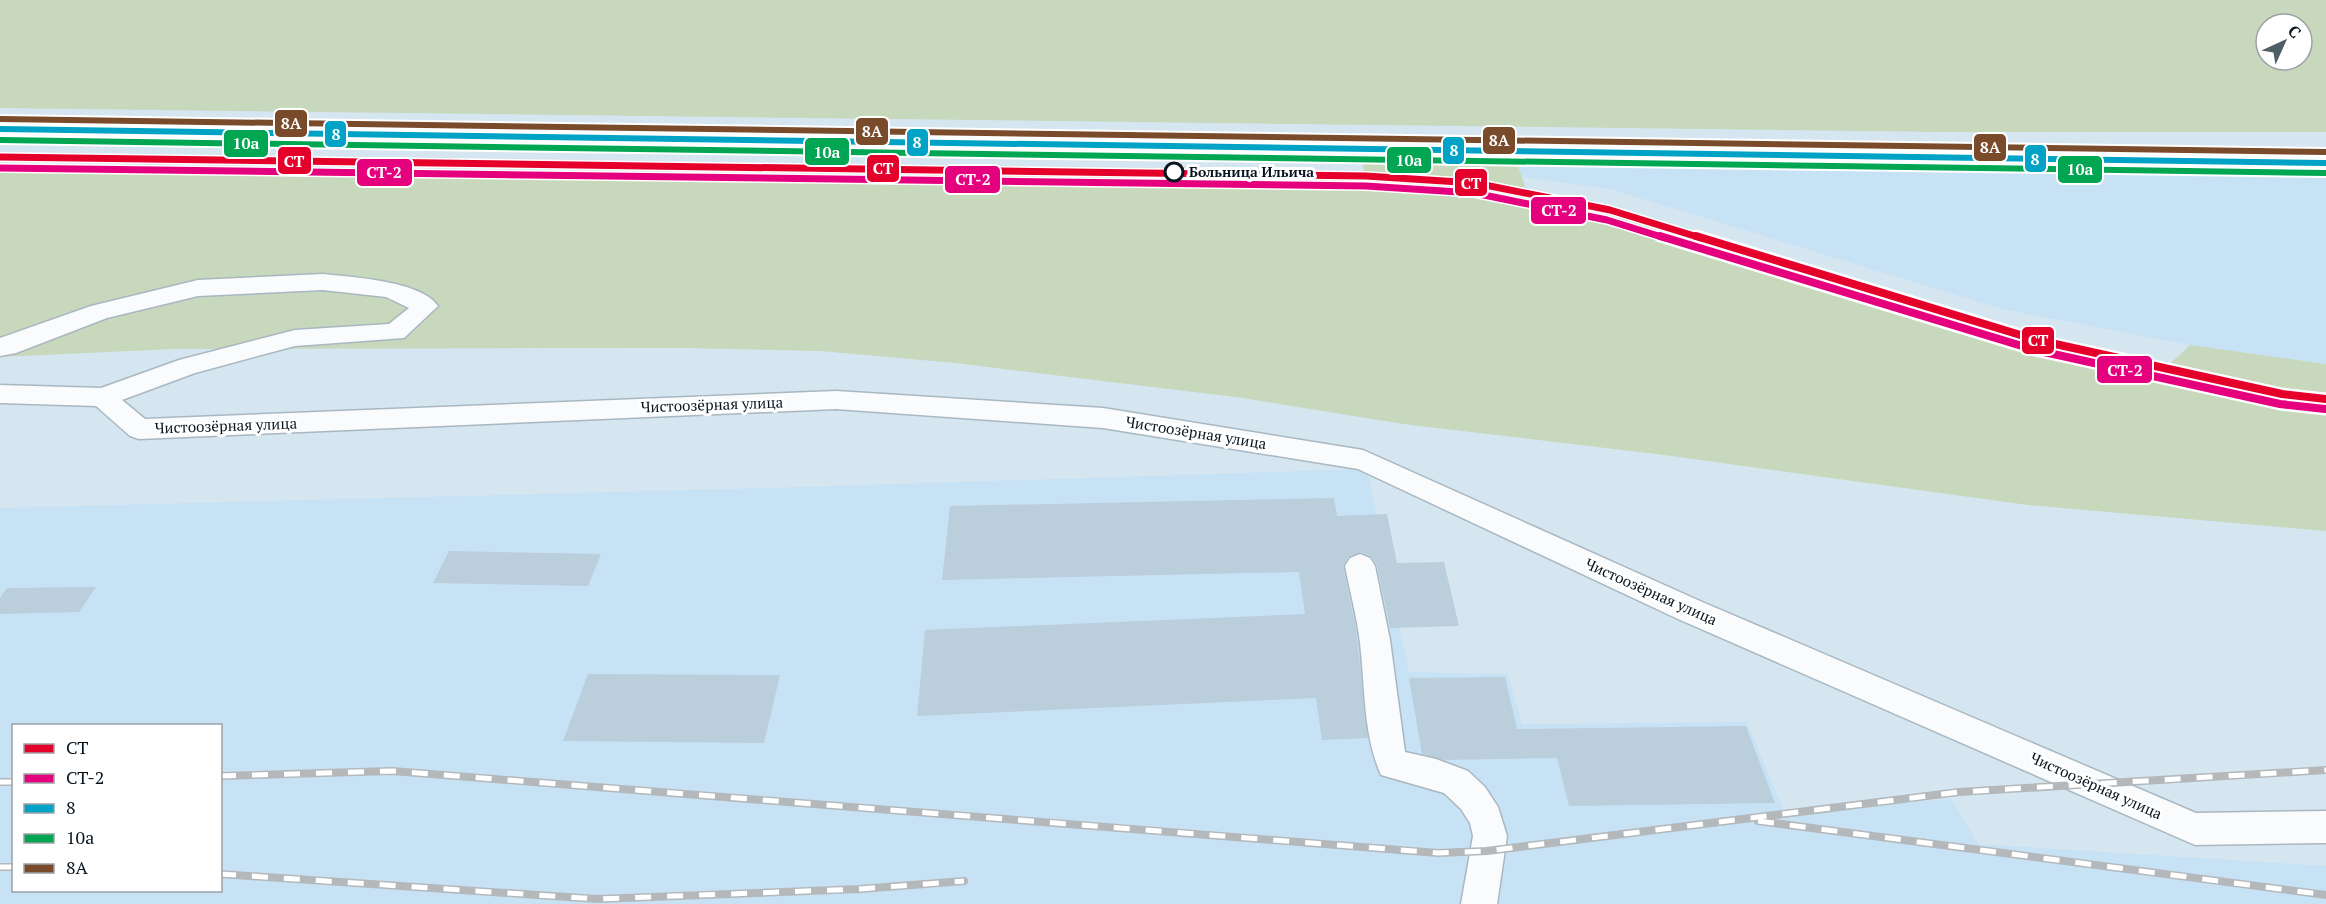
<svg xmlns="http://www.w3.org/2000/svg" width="2326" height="904" font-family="'PT Serif',serif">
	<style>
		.built { fill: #c8e2f5; fill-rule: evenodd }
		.green { fill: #c7d8bd; fill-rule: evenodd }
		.building { fill: #bbcedb }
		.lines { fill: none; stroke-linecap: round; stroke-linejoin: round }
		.minor-casing { stroke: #a9b7c1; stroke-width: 3 }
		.major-casing { stroke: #a9b7c1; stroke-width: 3 }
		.minor { fill: #f9fbfd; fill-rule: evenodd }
		.major { fill: #f9fbfd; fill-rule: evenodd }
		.rail-casing { stroke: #b4b8bb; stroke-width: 8 }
		.rail { stroke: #fff; stroke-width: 5; stroke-dasharray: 16; stroke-linecap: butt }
		.bus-1-casing { stroke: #fff; stroke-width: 10 }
		.bus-2-casing { stroke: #fff; stroke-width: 10 }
		.bus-3-casing { stroke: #fff; stroke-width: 10 }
		.bus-1 { stroke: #00a2c5; stroke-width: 6 }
		.bus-2 { stroke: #00a651; stroke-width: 6 }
		.bus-3 { stroke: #7a4b2a; stroke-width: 6 }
		.rail-1-far1-casing { stroke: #fff; stroke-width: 10 }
		.rail-1-casing { stroke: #fff; stroke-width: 13 }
		.rail-2-far1-casing { stroke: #fff; stroke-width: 10 }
		.rail-2-casing { stroke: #fff; stroke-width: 13 }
		.rail-1-far1 { stroke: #e4002b; stroke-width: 7 }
		.rail-1 { stroke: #e4002b; stroke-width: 8 }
		.rail-2-far1 { stroke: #e5007d; stroke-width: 7 }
		.rail-2 { stroke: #e5007d; stroke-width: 8 }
		.stop-dot { fill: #fff; stroke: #08151f; stroke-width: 3 }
		.labels { text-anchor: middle; stroke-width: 6; stroke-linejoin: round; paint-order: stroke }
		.far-stop-label { font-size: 14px; font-weight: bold; fill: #08151f; stroke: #fff; text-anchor: start }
		.street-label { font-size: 15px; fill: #08151f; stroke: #fff }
		.line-badge { stroke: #fff; stroke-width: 2 }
		.badge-label { font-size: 16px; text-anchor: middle; font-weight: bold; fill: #fff }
	</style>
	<rect width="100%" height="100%" fill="#d6e6f1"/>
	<g class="built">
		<path d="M 1516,160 L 2326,177 L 2326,364 L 2189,345 L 2002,309 L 1610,189 L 1522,177 Z"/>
		<path d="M 1367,469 L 1409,672 L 1508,674 L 1522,724 L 1747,722 L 1784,811 L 1951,799 L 1978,844 L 2326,866 L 2326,904 L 0,904 L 0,508 L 802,487 ZM 14,726 L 220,726 L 220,890 L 14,890 Z"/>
	</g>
	<g class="green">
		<path d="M 0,0 L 2326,0 L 2326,132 L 1944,132 L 0,108 ZM 2266,24 L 2302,24 L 2302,60 L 2266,60 Z"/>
		<path d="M 1362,155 L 1516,160 L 1529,198 L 1608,214 L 2017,339 L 2115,366 L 2161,372 L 2190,345 L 2326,364 L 2326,531 L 2028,505 L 1664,455 L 1403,424 L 1243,398 L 955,363 L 820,351 L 685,348 L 174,349 L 0,357 L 0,165 L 1118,177 L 1119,182 L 1289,186 L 1288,177 L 1365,180 Z"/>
	</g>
	<g class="building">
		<path d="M 1334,498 L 1337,516 L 1387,514 L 1397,563 L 1444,562 L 1459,626 L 1390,628 L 1377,565 L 1371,556 L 1361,552 L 1348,557 L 1343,566 L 1356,629 L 1368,738 L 1322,740 L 1316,698 L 917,716 L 925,630 L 1305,614 L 1299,572 L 942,580 L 950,506 Z"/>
		<path d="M 449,551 L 601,554 L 588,586 L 433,583 Z"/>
		<path d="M 96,587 L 79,612 L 0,614 L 0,598 L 7,588 Z"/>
		<path d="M 588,674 L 780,675 L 764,743 L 563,741 Z"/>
		<path d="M 1505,677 L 1517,729 L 1746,726 L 1775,803 L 1569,806 L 1557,758 L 1444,760 L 1422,754 L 1409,678 Z"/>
	</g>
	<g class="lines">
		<defs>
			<g id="minor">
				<path d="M 323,274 C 351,277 422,281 438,306 L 404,338 L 295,346 L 195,373 L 122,400 L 145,419 L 836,391 L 1103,408 L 1363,450 L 1700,601 L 2196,813 L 2326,811 L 2326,843 L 2195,845 L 1678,619 L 1358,469 L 1103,428 L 836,409 L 139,439 L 130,436 L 96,406 L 0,403 L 0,385 L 101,388 L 179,360 L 295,330 L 389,324 L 409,308 L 386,297 L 323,290 L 198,296 L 107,318 L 16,353 L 0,356 L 0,338 L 91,306 L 198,280 Z"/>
				<path d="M 1360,554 L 1370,558 L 1375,566 L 1390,640 L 1405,752 L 1436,759 L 1468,771 L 1485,787 L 1498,807 L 1507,836 L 1497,904 L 1461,904 L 1473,836 L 1470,823 L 1461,809 L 1444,793 L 1381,775 C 1363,734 1365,686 1360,643 C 1357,617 1350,592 1345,566 L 1350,558 Z"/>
			</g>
			<path id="major" d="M 0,121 L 2326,155 L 2326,171 L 0,137 Z"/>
		</defs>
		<use href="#minor" class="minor-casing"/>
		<use href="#major" class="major-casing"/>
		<use href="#minor" class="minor"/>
		<use href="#major" class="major"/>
		<defs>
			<g id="rail">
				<path d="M 220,776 L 392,771 L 1438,853 L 1487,851 L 1959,792 L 2326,770"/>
				<path d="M 0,782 L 14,782"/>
				<path d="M 1758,821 L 2326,895"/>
				<path d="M 0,867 L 14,867"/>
				<path d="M 220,874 L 597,899 L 860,889 L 964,881"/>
			</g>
		</defs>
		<use href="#rail" class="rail-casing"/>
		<use href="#rail" class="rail"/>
		<defs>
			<path id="bus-1" d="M 0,129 L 2326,163"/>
			<path id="bus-2" d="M 0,140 L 2326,173"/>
			<path id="bus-3" d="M 0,119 L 2326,152"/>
		</defs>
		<use href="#bus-1" class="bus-1-casing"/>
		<use href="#bus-2" class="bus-2-casing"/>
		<use href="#bus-3" class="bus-3-casing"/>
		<use href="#bus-1" class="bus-1"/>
		<use href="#bus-2" class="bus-2"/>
		<use href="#bus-3" class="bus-3"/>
		<defs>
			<path id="rail-1-far1" d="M 0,157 L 1366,176 L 1475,183 L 1610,210 L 1701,238"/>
			<path id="rail-1" d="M 1696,236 L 2037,340 L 2282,394 L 2326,399"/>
			<path id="rail-2-far1" d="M 0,168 L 1366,186 L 1474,193 L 1607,220 L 1665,238"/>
			<path id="rail-2" d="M 1660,236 L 2035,350 L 2280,404 L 2325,409"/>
		</defs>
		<use href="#rail-1-far1" class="rail-1-far1-casing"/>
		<use href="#rail-1" class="rail-1-casing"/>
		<use href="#rail-2-far1" class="rail-2-far1-casing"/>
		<use href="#rail-2" class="rail-2-casing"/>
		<use href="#rail-1-far1" class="rail-1-far1"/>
		<use href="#rail-1" class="rail-1"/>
		<use href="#rail-2-far1" class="rail-2-far1"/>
		<use href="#rail-2" class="rail-2"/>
	</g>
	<circle class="stop-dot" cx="1174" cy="172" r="9"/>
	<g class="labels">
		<g class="far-stop-label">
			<text x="1189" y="177">Больница Ильича</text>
		</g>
		<g class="street-label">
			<text transform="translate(712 405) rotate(-2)" y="5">Чистоозёрная улица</text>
			<text transform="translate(226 426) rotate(-2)" y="5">Чистоозёрная улица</text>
			<text transform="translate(1196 433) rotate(9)" y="5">Чистоозёрная улица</text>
			<text transform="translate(1651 592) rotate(24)" y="5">Чистоозёрная улица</text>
			<text transform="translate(2096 786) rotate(24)" y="5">Чистоозёрная улица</text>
		</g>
	</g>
	<g class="line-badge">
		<rect x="274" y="109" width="34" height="29" rx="6" fill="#7a4b2a"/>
		<rect x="855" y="117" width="34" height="29" rx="6" fill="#7a4b2a"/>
		<rect x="324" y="120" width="23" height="28" rx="6" fill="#00a2c5"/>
		<rect x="1482" y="126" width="34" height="29" rx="6" fill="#7a4b2a"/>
		<rect x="906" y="128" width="23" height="29" rx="6" fill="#00a2c5"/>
		<rect x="223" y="129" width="46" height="29" rx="6" fill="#00a651"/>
		<rect x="1973" y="133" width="34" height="29" rx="6" fill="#7a4b2a"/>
		<rect x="1442" y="136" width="23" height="29" rx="6" fill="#00a2c5"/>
		<rect x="804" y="137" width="46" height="29" rx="6" fill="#00a651"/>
		<rect x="2024" y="144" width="23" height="29" rx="6" fill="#00a2c5"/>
		<rect x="1386" y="146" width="46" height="28" rx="6" fill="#00a651"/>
		<rect x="277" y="146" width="35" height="29" rx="6" fill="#e4002b"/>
		<rect x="866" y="154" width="34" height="29" rx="6" fill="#e4002b"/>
		<rect x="2057" y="155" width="46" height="29" rx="6" fill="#00a651"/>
		<rect x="356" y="158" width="57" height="29" rx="6" fill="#e5007d"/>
		<rect x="944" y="165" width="57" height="29" rx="6" fill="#e5007d"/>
		<rect x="1454" y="168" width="34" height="29" rx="6" fill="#e4002b"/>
		<rect x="1530" y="196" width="57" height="29" rx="6" fill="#e5007d"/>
		<rect x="2021" y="326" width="34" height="29" rx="6" fill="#e4002b"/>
		<rect x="2096" y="355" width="57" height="29" rx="6" fill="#e5007d"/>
	</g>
	<g class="badge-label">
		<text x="291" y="129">8А</text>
		<text x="872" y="137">8А</text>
		<text x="336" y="140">8</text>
		<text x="1499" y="146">8А</text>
		<text x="917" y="148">8</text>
		<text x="246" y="149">10а</text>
		<text x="1990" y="153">8А</text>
		<text x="1454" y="156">8</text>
		<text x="827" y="158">10а</text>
		<text x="2035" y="165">8</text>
		<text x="1409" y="166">10а</text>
		<text x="294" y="167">СТ</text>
		<text x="883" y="174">СТ</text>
		<text x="2080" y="175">10а</text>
		<text x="384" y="178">СТ-2</text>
		<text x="973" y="185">СТ-2</text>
		<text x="1471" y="189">СТ</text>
		<text x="1559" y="216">СТ-2</text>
		<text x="2038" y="346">СТ</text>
		<text x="2125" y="376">СТ-2</text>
	</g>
	<rect x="12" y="724" width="210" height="168" fill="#ffffff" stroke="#9ca1a5" stroke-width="1.5"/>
	<rect x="24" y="744" width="30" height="9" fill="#e4002b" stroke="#9ca1a5" stroke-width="1.5"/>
	<text x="66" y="754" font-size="18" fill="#08151f">СТ</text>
	<rect x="24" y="774" width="30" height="9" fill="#e5007d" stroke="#9ca1a5" stroke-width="1.5"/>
	<text x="66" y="784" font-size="18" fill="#08151f">СТ-2</text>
	<rect x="24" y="804" width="30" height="9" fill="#00a2c5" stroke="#9ca1a5" stroke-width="1.5"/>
	<text x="66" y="814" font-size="18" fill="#08151f">8</text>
	<rect x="24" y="834" width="30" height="9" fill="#00a651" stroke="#9ca1a5" stroke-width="1.5"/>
	<text x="66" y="844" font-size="18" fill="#08151f">10а</text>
	<rect x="24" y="864" width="30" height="9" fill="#7a4b2a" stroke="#9ca1a5" stroke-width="1.5"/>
	<text x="66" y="874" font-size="18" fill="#08151f">8А</text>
	<g transform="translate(2284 42) rotate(45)"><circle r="28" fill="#ffffff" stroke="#9ca1a5" stroke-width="1.5"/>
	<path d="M0-4.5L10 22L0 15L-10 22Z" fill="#505e68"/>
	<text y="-9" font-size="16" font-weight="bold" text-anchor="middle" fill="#08151f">С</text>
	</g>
</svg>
